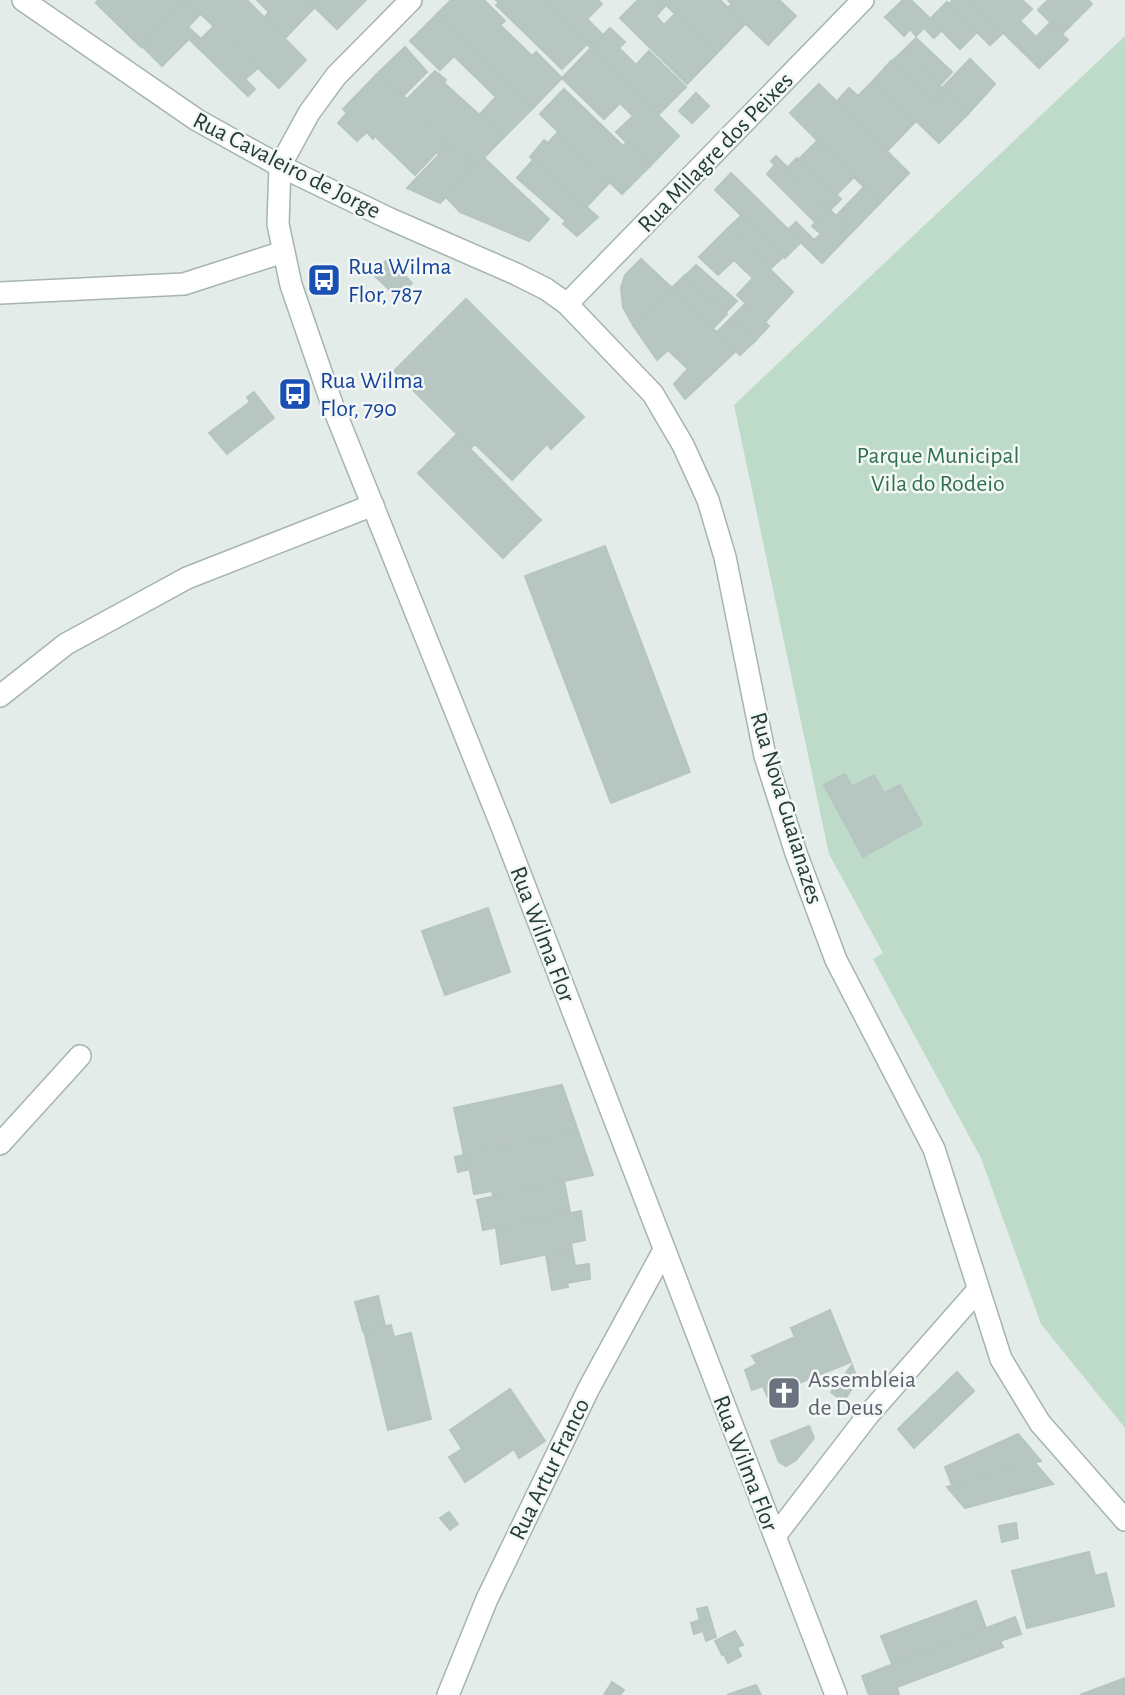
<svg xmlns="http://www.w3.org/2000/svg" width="1125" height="1695" font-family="'Alegreya Sans',sans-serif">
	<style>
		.green { fill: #bddbc8 }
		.building { fill: #b8c6c2; stroke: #b5c5c0; stroke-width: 2 }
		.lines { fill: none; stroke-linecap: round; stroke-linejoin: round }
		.street-casing { stroke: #a6b4b0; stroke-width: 24 }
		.street { stroke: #fff; stroke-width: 21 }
		.labels { text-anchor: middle; stroke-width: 5; stroke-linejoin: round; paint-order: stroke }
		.street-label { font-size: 24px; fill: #243c38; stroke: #f3f8f6 }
		.transit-label { font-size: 24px; fill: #164399; stroke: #f3f8f6; text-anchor: start }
		.park-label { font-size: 24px; fill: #30704f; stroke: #f3f8f6 }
		.worship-label { font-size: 24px; fill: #5b616d; stroke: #f3f8f6; text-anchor: start }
	</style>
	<rect width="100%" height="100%" fill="#e3ece9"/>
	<path class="green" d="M 1125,36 L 1125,1428 L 1041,1324 L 981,1158 L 873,959 L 883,953 L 829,854 L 734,405 Z"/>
	<g class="building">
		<path d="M 98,0 L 186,0 L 187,1 L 141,47 L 96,3 Z"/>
		<path d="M 189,0 L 247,0 L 306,60 L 279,88 L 187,1 Z"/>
		<path d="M 257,0 L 307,0 L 315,7 L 285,38 L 264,18 L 269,12 Z"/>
		<path d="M 307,0 L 366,0 L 337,29 Z"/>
		<path d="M 451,0 L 484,0 L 505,21 L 500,25 L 532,56 L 536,52 L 562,78 L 533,108 L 438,13 Z"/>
		<path d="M 496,0 L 542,0 L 587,44 L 562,69 L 496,5 L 499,3 Z"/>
		<path d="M 542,0 L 598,0 L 602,4 L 587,19 L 603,35 L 591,48 Z"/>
		<path d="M 638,0 L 661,0 L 666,5 L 656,16 L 664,25 L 675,14 L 716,54 L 687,84 L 620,18 Z"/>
		<path d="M 661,0 L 720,0 L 745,24 L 716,54 Z"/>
		<path d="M 728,0 L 779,0 L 796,16 L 768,45 L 728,7 L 732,4 Z"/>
		<path d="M 903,0 L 911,0 L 942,30 L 934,38 L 924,28 L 916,36 L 910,29 L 904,36 L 885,17 Z"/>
		<path d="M 953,0 L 970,0 L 1003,33 L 990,45 L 949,4 Z"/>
		<path d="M 970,0 L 1022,0 L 1032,9 L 1020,21 L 1036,37 L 1050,23 L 1068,40 L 1039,68 Z"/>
		<path d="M 1048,0 L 1088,0 L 1092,4 L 1062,34 L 1038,10 Z"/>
		<path d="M 187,1 L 201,13 L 188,27 L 201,39 L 214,26 L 258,68 L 245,79 L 255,89 L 248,96 L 189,39 L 162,66 L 142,46 Z"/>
		<path d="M 947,2 L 977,32 L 960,49 L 930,19 Z"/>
		<path d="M 438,13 L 533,108 L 504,137 L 480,114 L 496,97 L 454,56 L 440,70 L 410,41 Z"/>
		<path d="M 610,28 L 625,42 L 619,48 L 636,65 L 649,51 L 686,87 L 658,115 L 591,48 Z"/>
		<path d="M 916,38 L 952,72 L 939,86 L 903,51 Z"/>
		<path d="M 405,47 L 427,72 L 403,96 L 379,72 Z"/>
		<path d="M 591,48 L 679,136 L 650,166 L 616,132 L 633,116 L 620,103 L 604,119 L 562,78 Z"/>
		<path d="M 903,51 L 945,91 L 939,97 L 942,100 L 937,106 L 892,61 Z"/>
		<path d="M 970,59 L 995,84 L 968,114 L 942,88 Z"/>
		<path d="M 891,61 L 937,106 L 942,100 L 939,97 L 945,91 L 968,114 L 939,143 L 874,80 Z"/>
		<path d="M 435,71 L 446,80 L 444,83 L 504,137 L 475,167 L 406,100 Z"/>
		<path d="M 379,72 L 448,140 L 415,175 L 375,136 L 373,139 L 367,132 L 357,141 L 338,123 L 347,113 L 343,109 Z"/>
		<path d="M 874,80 L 916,121 L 887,151 L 837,101 L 849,88 L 858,96 Z"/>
		<path d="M 819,84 L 909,173 L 880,203 L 790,113 Z"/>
		<path d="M 564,89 L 623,146 L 627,142 L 650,166 L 622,194 L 540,114 Z"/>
		<path d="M 696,93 L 709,106 L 692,123 L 679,111 Z"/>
		<path d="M 558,132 L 610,182 L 586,207 L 530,157 L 544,140 L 548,143 Z"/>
		<path d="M 448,140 L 475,167 L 440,203 L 407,188 L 439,155 L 437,152 Z"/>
		<path d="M 817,141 L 854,177 L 836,195 L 800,158 Z"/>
		<path d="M 776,156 L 829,209 L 816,223 L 767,174 L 775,165 L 771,161 Z"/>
		<path d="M 484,158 L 549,219 L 529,241 L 460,212 L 446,197 Z"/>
		<path d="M 797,158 L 841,199 L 830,210 L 787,168 Z"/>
		<path d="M 533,160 L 598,217 L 577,236 L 563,224 L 566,221 L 517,178 Z"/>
		<path d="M 731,173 L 801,242 L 785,258 L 715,190 Z"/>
		<path d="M 864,187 L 880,203 L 852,232 L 836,216 Z"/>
		<path d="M 829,209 L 852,232 L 822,263 L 788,230 L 796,222 L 814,240 L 821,234 L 812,226 Z"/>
		<path d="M 741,216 L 783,257 L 770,269 L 728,228 Z"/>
		<path d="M 728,228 L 793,292 L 765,322 L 737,295 L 753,278 L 734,260 L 718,275 L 699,257 Z"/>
		<path d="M 388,259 L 412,283 L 398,298 L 373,274 Z"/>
		<path d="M 641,259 L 670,286 L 633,325 L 623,307 L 621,288 L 625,275 Z"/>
		<path d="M 696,265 L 737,301 L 725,313 L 686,275 Z"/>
		<path d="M 685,275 L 727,314 L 713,328 L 672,288 Z"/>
		<path d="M 670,286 L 736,351 L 685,399 L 674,384 L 688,369 L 668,350 L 657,360 L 633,325 Z"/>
		<path d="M 466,299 L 584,417 L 551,449 L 547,444 L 512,480 L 475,444 L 471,448 L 394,371 Z"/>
		<path d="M 746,303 L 769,326 L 755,341 L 731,318 Z"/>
		<path d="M 731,318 L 755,341 L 740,355 L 717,332 Z"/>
		<path d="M 254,392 L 274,418 L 227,454 L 209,433 L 250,402 L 247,397 Z"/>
		<path d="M 456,435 L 541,520 L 503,558 L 418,473 Z"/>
		<path d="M 605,546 L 690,772 L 611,803 L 525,576 Z"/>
		<path d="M 845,774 L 852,787 L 874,775 L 884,793 L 900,785 L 922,824 L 863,857 L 824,785 Z"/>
		<path d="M 488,908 L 510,972 L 445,995 L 422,931 Z"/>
		<path d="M 562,1085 L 578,1131 L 464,1155 L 454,1108 Z"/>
		<path d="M 578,1131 L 593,1175 L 493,1196 L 492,1191 L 474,1194 L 467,1154 Z"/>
		<path d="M 467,1154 L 470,1169 L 458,1172 L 455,1157 Z"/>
		<path d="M 564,1181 L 570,1212 L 483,1230 L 477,1200 Z"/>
		<path d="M 581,1211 L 585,1240 L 571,1243 L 572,1249 L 501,1264 L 496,1228 Z"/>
		<path d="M 572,1249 L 575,1266 L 589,1264 L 590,1279 L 567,1283 L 568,1287 L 552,1290 L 546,1255 Z"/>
		<path d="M 378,1296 L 385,1326 L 363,1331 L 355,1302 Z"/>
		<path d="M 830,1310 L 851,1362 L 767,1396 L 763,1386 L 752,1390 L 745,1370 L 757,1364 L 752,1356 L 795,1337 L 791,1328 Z"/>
		<path d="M 391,1325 L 394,1337 L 411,1333 L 431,1419 L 388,1430 L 364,1331 Z"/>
		<path d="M 852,1365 L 858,1381 L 843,1401 L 831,1392 Z"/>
		<path d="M 957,1372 L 974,1391 L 914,1448 L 898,1429 Z"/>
		<path d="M 510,1389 L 545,1441 L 519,1458 L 514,1449 L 465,1482 L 449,1457 L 462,1449 L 450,1430 Z"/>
		<path d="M 809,1426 L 814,1438 L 796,1460 L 786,1466 L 779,1462 L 771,1441 Z"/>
		<path d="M 1018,1434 L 1041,1461 L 952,1485 L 945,1467 Z"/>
		<path d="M 1034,1462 L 1053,1484 L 965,1508 L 947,1487 Z"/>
		<path d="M 449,1512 L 458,1524 L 450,1530 L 440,1518 Z"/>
		<path d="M 1016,1523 L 1018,1538 L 1002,1542 L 999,1526 Z"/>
		<path d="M 1089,1552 L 1095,1576 L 1106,1573 L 1114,1606 L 1027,1628 L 1012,1571 Z"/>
		<path d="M 976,1601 L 986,1628 L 892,1664 L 881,1636 Z"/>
		<path d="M 707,1607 L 716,1637 L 706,1641 L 703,1631 L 694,1634 L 691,1623 L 700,1620 L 697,1609 Z"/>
		<path d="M 1015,1617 L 1021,1634 L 1000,1641 L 1003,1647 L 897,1687 L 899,1695 L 869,1695 L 862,1676 Z"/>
		<path d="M 735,1631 L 743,1645 L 737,1647 L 741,1656 L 728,1663 L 724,1654 L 722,1655 L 715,1641 Z"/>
		<path d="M 1125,1678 L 1125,1695 L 1080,1695 Z"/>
		<path d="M 612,1682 L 624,1690 L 620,1695 L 604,1695 Z"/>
		<path d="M 756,1685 L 761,1695 L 727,1695 Z"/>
	</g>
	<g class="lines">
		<defs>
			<g id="street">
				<path d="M 23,0 L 197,120 L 280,166 L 388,218 L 516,274 L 546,289 L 567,304 L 653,394 L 683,445 L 708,500 L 725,557 L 765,756 L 796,853 L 836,960 L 934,1149 L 1001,1359 L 1040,1423 L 1125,1520"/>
				<path d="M 411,0 L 336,76 L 309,113 L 280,166 L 278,224 L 291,285 L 332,404 L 502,827 L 836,1695"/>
				<path d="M 0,293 L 184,284 L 283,252"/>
				<path d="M 567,304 L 863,0"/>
				<path d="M 0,696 L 66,644 L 187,578 L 373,505"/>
				<path d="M 0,1144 L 80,1056"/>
				<path d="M 775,1536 L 869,1414 L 978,1290"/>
				<path d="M 448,1695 L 487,1599 L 588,1390 L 664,1250"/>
			</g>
		</defs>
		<use href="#street" class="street-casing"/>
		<use href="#street" class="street"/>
	</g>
	<defs>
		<symbol id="bus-square" viewBox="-11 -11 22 22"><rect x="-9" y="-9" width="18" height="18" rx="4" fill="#1a4fb4" stroke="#f3f8f6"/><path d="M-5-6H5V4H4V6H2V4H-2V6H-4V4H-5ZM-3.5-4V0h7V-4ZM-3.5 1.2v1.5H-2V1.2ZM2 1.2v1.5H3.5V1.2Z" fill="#fff"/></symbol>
		<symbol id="church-square" viewBox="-11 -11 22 22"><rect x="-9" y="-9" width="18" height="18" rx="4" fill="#6b7280" stroke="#f3f8f6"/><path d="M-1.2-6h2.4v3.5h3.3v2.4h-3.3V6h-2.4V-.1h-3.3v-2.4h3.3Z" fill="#fff"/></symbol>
	</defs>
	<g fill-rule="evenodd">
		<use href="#bus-square" x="305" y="261" width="38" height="38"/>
		<use href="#bus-square" x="276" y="375" width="38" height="38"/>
		<use href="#church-square" x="765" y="1374" width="38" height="38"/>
	</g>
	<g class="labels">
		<g class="street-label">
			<text transform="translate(715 152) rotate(-46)" y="8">Rua Milagre dos Peixes</text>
			<text transform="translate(287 165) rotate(27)" y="8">Rua Cavaleiro de Jorge</text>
			<text transform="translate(787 808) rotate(73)" y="8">Rua Nova Guaianazes</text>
			<text transform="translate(543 934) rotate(69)" y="8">Rua Wilma Flor</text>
			<text transform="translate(746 1463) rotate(69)" y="8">Rua Wilma Flor</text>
			<text transform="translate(549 1469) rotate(-64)" y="8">Rua Artur Franco</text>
		</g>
		<g class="transit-label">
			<text x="348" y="274">Rua Wilma<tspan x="348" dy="28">Flor, 787</tspan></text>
			<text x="320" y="388">Rua Wilma<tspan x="320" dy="28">Flor, 790</tspan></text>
		</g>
		<g class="park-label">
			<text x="938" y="463">Parque Municipal<tspan x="938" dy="28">Vila do Rodeio</tspan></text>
		</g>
		<g class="worship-label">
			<text x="808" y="1387">Assembleia<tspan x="808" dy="28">de Deus</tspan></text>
		</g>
	</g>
</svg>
